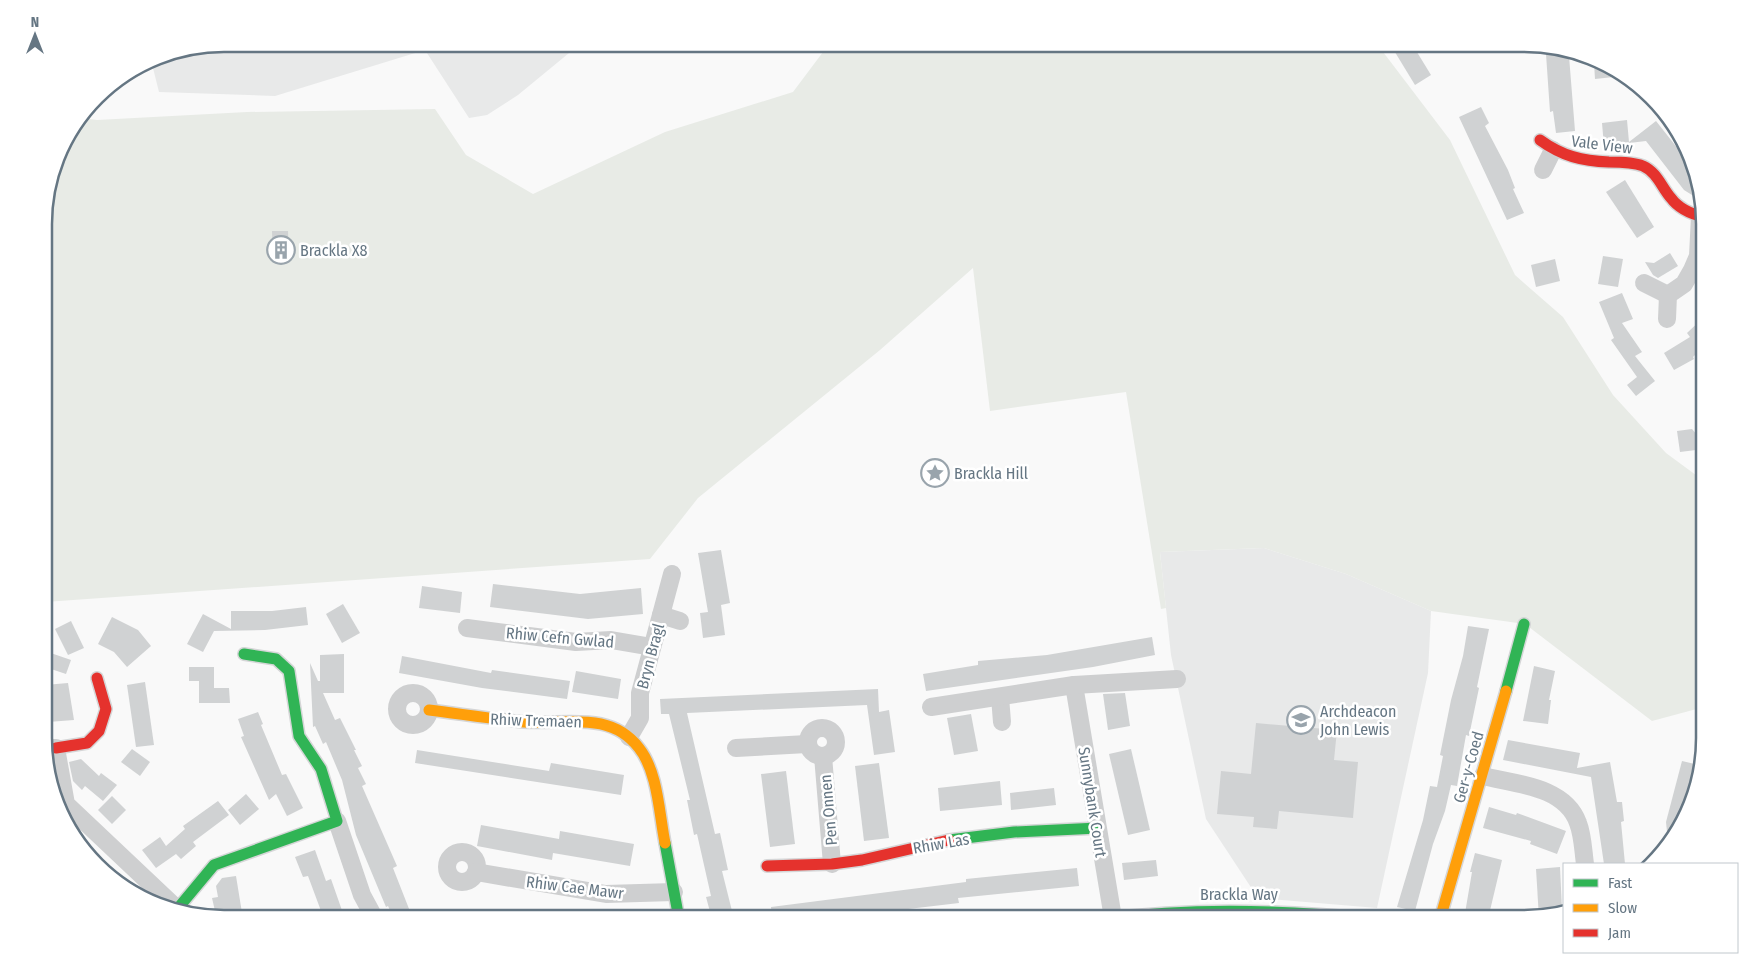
<svg xmlns="http://www.w3.org/2000/svg" width="1748" height="963" font-family="'Fira Sans Condensed',sans-serif">
	<style>
		.built { fill: #e8e9e9 }
		.green { fill: #e8ebe6 }
		.building { fill: #d0d2d3 }
		.lines { fill: none; stroke-linecap: round; stroke-linejoin: round }
		.fast-casing { stroke: #d5d6d7; stroke-width: 14 }
		.slow-casing { stroke: #d5d6d7; stroke-width: 14 }
		.jam-casing { stroke: #d5d6d7; stroke-width: 14 }
		.street { stroke: #cecfd0; stroke-width: 18 }
		.fast { stroke: #30b455; stroke-width: 11 }
		.slow { stroke: #ff9f0a; stroke-width: 11 }
		.jam { stroke: #e5322d; stroke-width: 11 }
		.labels { text-anchor: middle; stroke-width: 5; stroke-linejoin: round; paint-order: stroke }
		.street-label { font-size: 16px; fill: #657683; stroke: #fff }
		.poi-label { font-size: 16px; fill: #657683; stroke: #fff; text-anchor: start }
		.rim { fill: none; stroke: #657683; stroke-width: 2.5 }
	</style>
	<rect width="100%" height="100%" fill="#f9f9f9"/>
	<g class="built">
		<path d="M 224,44 L 580,44 L 518,95 L 487,115 L 469,118 L 425,50 L 275,96 L 159,92 L 151,60 Z"/>
		<path d="M 1264,548 L 1346,574 L 1431,611 L 1428,673 L 1377,908 L 1258,898 L 1206,819 L 1171,655 L 1160,552 Z"/>
	</g>
	<path class="green" d="M 829,44 L 991,44 L 998,49 L 1009,44 L 1377,44 L 1450,140 L 1515,275 L 1563,317 L 1613,395 L 1666,453 L 1704,481 L 1704,707 L 1652,721 L 1525,624 L 1431,611 L 1346,574 L 1264,548 L 1160,552 L 1166,608 L 1161,609 L 1126,392 L 990,411 L 973,268 L 880,350 L 698,498 L 650,559 L 45,602 L 45,201 L 62,144 L 82,118 L 97,120 L 247,112 L 435,109 L 466,155 L 533,194 L 665,132 L 793,92 Z"/>
	<g class="building">
		<path d="M 1390,44 L 1412,44 L 1431,75 L 1415,85 Z"/>
		<path d="M 1560,53 L 1569,56 L 1575,131 L 1556,133 L 1553,111 L 1550,112 L 1546,54 Z"/>
		<path d="M 1594,62 L 1614,68 L 1623,76 L 1595,79 Z"/>
		<path d="M 1481,107 L 1489,123 L 1485,126 L 1508,170 L 1515,188 L 1513,189 L 1524,213 L 1507,220 L 1459,117 Z"/>
		<path d="M 1627,120 L 1629,142 L 1656,121 L 1686,159 L 1700,200 L 1684,190 L 1646,141 L 1604,146 L 1602,123 Z"/>
		<path d="M 1625,180 L 1654,227 L 1637,238 L 1606,192 Z"/>
		<path d="M 272,231 L 288,231 L 289,258 L 273,258 Z"/>
		<path d="M 1670,253 L 1678,266 L 1658,278 L 1653,275 L 1645,262 L 1654,263 Z"/>
		<path d="M 1603,256 L 1623,259 L 1618,287 L 1598,284 Z"/>
		<path d="M 1555,259 L 1560,281 L 1536,287 L 1531,265 Z"/>
		<path d="M 1622,293 L 1633,319 L 1622,323 L 1642,352 L 1635,356 L 1655,381 L 1636,396 L 1627,385 L 1637,377 L 1611,340 L 1614,338 L 1599,302 Z"/>
		<path d="M 1704,317 L 1704,351 L 1701,349 L 1693,357 L 1694,359 L 1674,370 L 1664,353 L 1690,337 L 1687,333 Z"/>
		<path d="M 1692,429 L 1704,443 L 1704,449 L 1680,452 L 1677,431 Z"/>
		<path d="M 721,550 L 730,603 L 721,605 L 725,635 L 703,638 L 700,613 L 708,612 L 698,553 Z"/>
		<path d="M 493,584 L 580,594 L 641,588 L 643,614 L 588,619 L 490,607 Z"/>
		<path d="M 422,586 L 462,592 L 460,613 L 419,608 Z"/>
		<path d="M 343,604 L 360,633 L 342,643 L 326,614 Z"/>
		<path d="M 306,607 L 308,625 L 265,630 L 214,631 L 203,652 L 187,644 L 203,614 L 231,629 L 231,611 L 272,611 Z"/>
		<path d="M 112,617 L 138,630 L 151,646 L 127,667 L 114,652 L 98,644 Z"/>
		<path d="M 71,621 L 84,648 L 68,655 L 55,629 Z"/>
		<path d="M 1468,626 L 1489,629 L 1477,687 L 1479,688 L 1469,736 L 1466,735 L 1457,786 L 1451,785 L 1445,811 L 1433,844 L 1415,911 L 1397,907 L 1423,820 L 1430,786 L 1437,787 L 1443,756 L 1440,755 L 1451,700 L 1463,656 Z"/>
		<path d="M 1152,637 L 1155,655 L 1093,667 L 926,691 L 923,674 L 978,665 L 978,661 L 1047,655 Z"/>
		<path d="M 45,651 L 71,660 L 66,674 L 45,667 Z"/>
		<path d="M 344,654 L 344,693 L 323,693 L 335,720 L 340,718 L 356,750 L 354,750 L 362,766 L 358,768 L 366,784 L 362,786 L 397,866 L 393,868 L 413,919 L 394,919 L 388,906 L 386,907 L 356,835 L 342,780 L 326,742 L 323,744 L 315,726 L 313,727 L 310,663 L 318,681 L 320,681 L 320,655 Z"/>
		<path d="M 402,656 L 491,673 L 492,670 L 570,681 L 567,699 L 482,688 L 399,673 Z"/>
		<path d="M 1534,666 L 1555,671 L 1549,700 L 1551,700 L 1548,724 L 1523,721 Z"/>
		<path d="M 189,667 L 214,667 L 214,688 L 229,688 L 230,703 L 199,703 L 199,681 L 189,681 Z"/>
		<path d="M 576,671 L 621,679 L 618,699 L 572,692 Z"/>
		<path d="M 145,682 L 154,745 L 136,747 L 127,685 Z"/>
		<path d="M 68,683 L 74,720 L 48,722 L 45,685 Z"/>
		<path d="M 878,689 L 879,712 L 889,710 L 895,752 L 874,755 L 867,705 L 687,713 L 715,834 L 720,833 L 728,870 L 722,871 L 734,919 L 712,919 L 706,897 L 711,896 L 697,834 L 694,835 L 687,800 L 690,800 L 669,714 L 661,714 L 660,699 Z"/>
		<path d="M 1125,693 L 1130,726 L 1108,730 L 1103,694 Z"/>
		<path d="M 258,712 L 263,724 L 261,725 L 282,775 L 286,774 L 303,808 L 287,816 L 276,794 L 269,800 L 241,737 L 244,736 L 238,719 Z"/>
		<path d="M 971,714 L 978,751 L 954,755 L 947,718 Z"/>
		<path d="M 1256,723 L 1337,730 L 1334,760 L 1358,762 L 1353,818 L 1279,811 L 1277,829 L 1253,827 L 1254,817 L 1217,814 L 1221,771 L 1251,774 Z"/>
		<path d="M 1508,740 L 1580,753 L 1577,768 L 1610,762 L 1617,802 L 1622,802 L 1624,821 L 1621,822 L 1625,864 L 1604,864 L 1591,777 L 1503,760 Z"/>
		<path d="M 132,749 L 150,762 L 140,776 L 121,762 Z"/>
		<path d="M 1131,749 L 1150,830 L 1128,835 L 1109,754 Z"/>
		<path d="M 417,750 L 549,771 L 551,763 L 624,775 L 621,795 L 415,763 Z"/>
		<path d="M 81,759 L 99,776 L 101,773 L 117,785 L 103,801 L 85,786 L 82,790 L 73,781 L 69,762 Z"/>
		<path d="M 1682,761 L 1699,765 L 1680,829 L 1668,842 L 1666,822 Z"/>
		<path d="M 879,763 L 889,838 L 864,841 L 855,766 Z"/>
		<path d="M 786,771 L 795,844 L 770,847 L 761,774 Z"/>
		<path d="M 1000,781 L 1002,805 L 940,811 L 938,788 Z"/>
		<path d="M 1054,788 L 1056,805 L 1011,810 L 1010,793 Z"/>
		<path d="M 246,794 L 259,809 L 240,825 L 228,810 Z"/>
		<path d="M 112,796 L 126,810 L 112,824 L 98,810 Z"/>
		<path d="M 218,801 L 229,815 L 193,842 L 196,846 L 181,859 L 176,854 L 156,868 L 142,850 L 160,837 L 166,846 L 185,829 L 183,826 Z"/>
		<path d="M 1489,807 L 1516,815 L 1517,813 L 1566,831 L 1557,854 L 1530,844 L 1531,841 L 1483,828 Z"/>
		<path d="M 481,825 L 559,839 L 560,831 L 634,844 L 630,866 L 553,853 L 552,860 L 477,846 Z"/>
		<path d="M 315,850 L 326,881 L 331,879 L 345,919 L 324,919 L 308,876 L 303,877 L 295,857 Z"/>
		<path d="M 1475,853 L 1502,860 L 1488,919 L 1464,919 L 1472,872 L 1470,872 Z"/>
		<path d="M 1156,860 L 1158,876 L 1124,880 L 1122,863 Z"/>
		<path d="M 1560,867 L 1562,910 L 1539,918 L 1536,869 Z"/>
		<path d="M 1077,868 L 1079,886 L 958,898 L 959,903 L 849,916 L 849,919 L 772,919 L 771,907 L 966,882 L 966,879 Z"/>
		<path d="M 236,876 L 243,919 L 224,919 L 222,909 L 215,911 L 212,898 L 218,897 L 216,886 L 222,878 Z"/>
	</g>
	<g class="lines">
		<defs>
			<g id="fast">
				<path d="M 1506,691 L 1524,624"/>
				<path d="M 949,840 L 1014,832 L 1098,828"/>
				<path d="M 665,843 L 679,919"/>
				<path d="M 179,907 L 214,865 L 337,821 L 321,769 L 299,736 L 289,671 L 276,659 L 244,654"/>
				<path d="M 1106,919 C 1195,907 1283,910 1372,919"/>
			</g>
			<g id="slow">
				<path d="M 429,710 C 461,714 492,719 524,722 C 564,725 610,710 639,748 C 658,772 659,813 665,843"/>
				<path d="M 1440,919 L 1506,691"/>
			</g>
			<g id="jam">
				<path d="M 1540,140 C 1562,156 1582,161 1609,162 C 1620,162 1633,162 1643,166 C 1657,172 1662,188 1671,198 C 1679,209 1691,214 1704,217"/>
				<path d="M 56,748 L 87,743 L 99,731 L 106,709 L 97,678"/>
				<path d="M 767,866 L 832,864 L 862,860 L 949,840"/>
			</g>
		</defs>
		<use href="#fast" class="fast-casing"/>
		<use href="#slow" class="slow-casing"/>
		<use href="#jam" class="jam-casing"/>
		<g class="street">
			<path d="M 1543,170 L 1553,150"/>
			<path d="M 1644,283 L 1668,295"/>
			<path d="M 1667,319 L 1668,295 L 1684,284 L 1692,270 L 1698,256 L 1700,216"/>
			<path d="M 661,615 L 680,621"/>
			<path d="M 467,628 L 576,642 L 611,640 L 652,647"/>
			<path d="M 1074,685 L 1113,918"/>
			<circle cx="413" cy="709" r="16"/>
			<path d="M 1000,697 L 1002,722"/>
			<path d="M 931,707 L 1074,685 L 1177,679"/>
			<circle cx="822" cy="742" r="14"/>
			<path d="M 629,737 L 640,718 L 640,693 L 672,574"/>
			<path d="M 45,748 L 56,748 L 66,804 L 174,906"/>
			<path d="M 736,748 L 807,744"/>
			<path d="M 823,756 L 832,864"/>
			<path d="M 1483,776 C 1515,784 1565,786 1578,823 C 1583,836 1583,850 1585,864"/>
			<path d="M 337,821 L 362,895 L 375,919"/>
			<circle cx="462" cy="867" r="15"/>
			<path d="M 476,872 L 606,894 L 674,892"/>
		</g>
		<use href="#fast" class="fast"/>
		<use href="#slow" class="slow"/>
		<use href="#jam" class="jam"/>
	</g>
	<defs>
		<symbol id="building-ring" viewBox="-11 -11 22 22"><circle r="9.5" fill="#fff" stroke="#99a4ac" stroke-width="1.5"/><path d="M-4-6H4V6H1V3H-1V6H-4ZM-2.5-4.3h1.7v1.8h-1.7ZM.8-4.3h1.7v1.8H.8ZM-2.5-1h1.7V.8h-1.7ZM.8-1h1.7V.8H.8Z" fill="#99a4ac"/></symbol>
		<symbol id="sight-ring" viewBox="-11 -11 22 22"><circle r="9.5" fill="#fff" stroke="#99a4ac" stroke-width="1.5"/><path d="M0-6L1.8-2.2L6-1.7L2.9 1.2L3.7 5.4L0 3.3L-3.7 5.4L-2.9 1.2L-6-1.7L-1.8-2.2Z" fill="#99a4ac"/></symbol>
		<symbol id="school-ring" viewBox="-11 -11 22 22"><circle r="9.5" fill="#fff" stroke="#99a4ac" stroke-width="1.5"/><path d="M0-5L7-2L0 1L-7-2ZM-4 1L0 2.5L4 1V4Q0 6-4 4Z" fill="#99a4ac"/></symbol>
	</defs>
	<g fill-rule="evenodd">
		<use href="#building-ring" x="265" y="234" width="32" height="32"/>
		<use href="#sight-ring" x="919" y="457" width="32" height="32"/>
		<use href="#school-ring" x="1285" y="704" width="32" height="32"/>
	</g>
	<g class="labels">
		<g class="street-label">
			<text transform="translate(1602 144) rotate(7)" y="6">Vale View</text>
			<text transform="translate(560 637) rotate(5)" y="6">Rhiw Cefn Gwlad</text>
			<text transform="translate(650 656) rotate(-75)" y="6">Bryn Bragl</text>
			<text transform="translate(536 720) rotate(2)" y="6">Rhiw Tremaen</text>
			<text transform="translate(1468 767) rotate(-74)" y="6">Ger-y-Coed</text>
			<text transform="translate(1093 802) rotate(81)" y="6">Sunnybank Court</text>
			<text transform="translate(828 810) rotate(-95)" y="6">Pen Onnen</text>
			<text transform="translate(941 843) rotate(-10)" y="6">Rhiw Las</text>
			<text transform="translate(575 887) rotate(7)" y="6">Rhiw Cae Mawr</text>
			<text x="1239" y="900">Brackla Way</text>
		</g>
		<g class="poi-label">
			<text x="300" y="256">Brackla X8</text>
			<text x="954" y="479">Brackla Hill</text>
			<text x="1320" y="717">Archdeacon<tspan x="1320" dy="18">John Lewis</tspan></text>
		</g>
	</g>
	<path d="M0 0H1748V963H0ZM224 52H1524A172 172 0 0 1 1696 224V738A172 172 0 0 1 1524 910H224A172 172 0 0 1 52 738V224A172 172 0 0 1 224 52Z" fill="#fff" fill-rule="evenodd"/>
	<path class="rim" d="M224 52H1524A172 172 0 0 1 1696 224V738A172 172 0 0 1 1524 910H224A172 172 0 0 1 52 738V224A172 172 0 0 1 224 52Z"/>
	<rect x="1563" y="863" width="175" height="90" fill="#ffffff" stroke="#c1c8cd"/>
	<rect x="1573" y="879" width="25" height="8" fill="#30b455" stroke="#c1c8cd"/>
	<text x="1608" y="888" font-size="15" fill="#657683">Fast</text>
	<rect x="1573" y="904" width="25" height="8" fill="#ff9f0a" stroke="#c1c8cd"/>
	<text x="1608" y="913" font-size="15" fill="#657683">Slow</text>
	<rect x="1573" y="929" width="25" height="8" fill="#e5322d" stroke="#c1c8cd"/>
	<text x="1608" y="938" font-size="15" fill="#657683">Jam</text>
	<g transform="translate(35 35)" stroke="#ffffff" stroke-width="4" paint-order="stroke">
	<path d="M0-4L9 19L0 12L-9 19Z" fill="#657683"/>
	<text y="-8" font-size="14" font-weight="bold" text-anchor="middle" fill="#657683">N</text>
	</g>
</svg>
